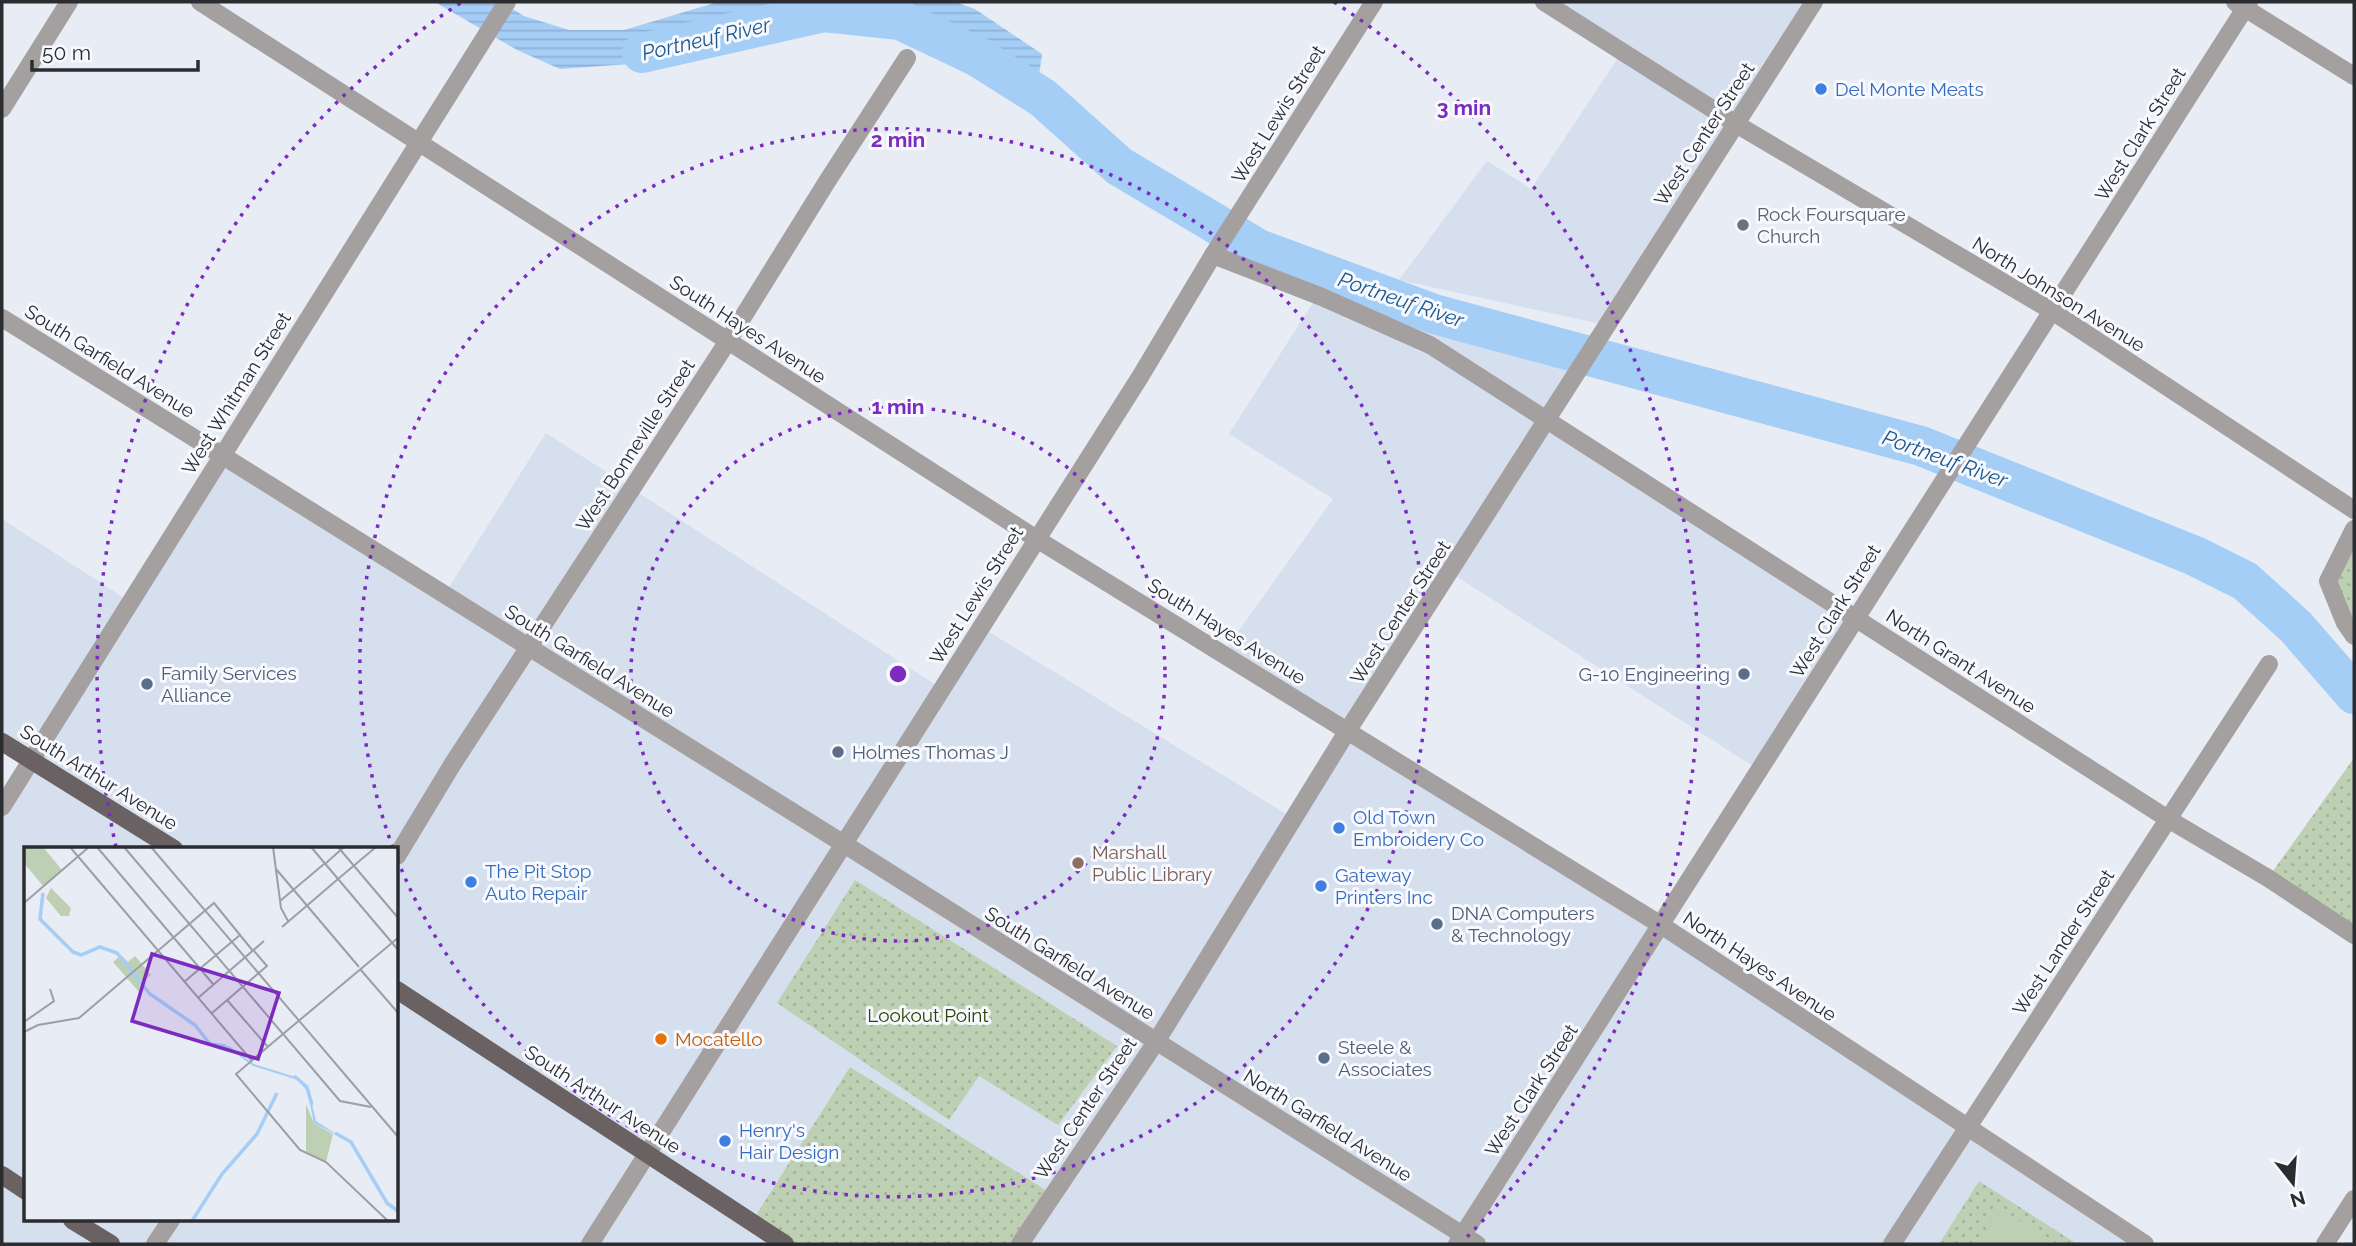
<svg xmlns="http://www.w3.org/2000/svg" width="2356" height="1246" font-family="Raleway,sans-serif">
	<style>
		.built { fill: #d6dfed; fill-rule: evenodd }
		.grass { fill: url(#grass-dots) }
		.garden { fill: #bed0b3 }
		.water { fill: url(#water-rules) }
		.lines { fill: none; stroke-linecap: round; stroke-linejoin: round }
		.river { stroke: #a5cef7; stroke-width: 40 }
		.minor { stroke: #a5a0a0; stroke-width: 18 }
		.major { stroke: #6a6262; stroke-width: 18 }
		.ring { fill: none; stroke: #7b2cbf; stroke-width: 3.5; stroke-dasharray: 3.5 7 }
		.shop-dot { fill: #3f7fe0; stroke: #f7f9fe; stroke-width: 2.5 }
		.worship-dot { fill: #6b7280; stroke: #f7f9fe; stroke-width: 2.5 }
		.service-dot { fill: #5c6f8a; stroke: #f7f9fe; stroke-width: 2.5 }
		.education-dot { fill: #8d6e63; stroke: #f7f9fe; stroke-width: 2.5 }
		.food-dot { fill: #e8710a; stroke: #f7f9fe; stroke-width: 2.5 }
		.labels { text-anchor: middle; stroke-width: 6; stroke-linejoin: round; paint-order: stroke }
		.shop-label { font-size: 19px; fill: #366cbe; stroke: #f7f9fe; text-anchor: start }
		.street-label { font-size: 19px; fill: #2a2c2f; stroke: #f7f9fe }
		.worship-label { font-size: 19px; fill: #5b616d; stroke: #f7f9fe; text-anchor: start }
		.service-label { font-size: 19px; fill: #4e5e75; stroke: #f7f9fe; text-anchor: start }
		.education-label { font-size: 19px; fill: #785e54; stroke: #f7f9fe; text-anchor: start }
		.park-label { font-size: 19px; fill: #264a03; stroke: #f7f9fe }
		.food-label { font-size: 19px; fill: #c56008; stroke: #f7f9fe; text-anchor: start }
		.water-label { font-size: 21px; font-style: italic; fill: #1e598c; stroke: #f7f9fe }
		.inset-river { fill: none; stroke: #a5cef7; stroke-width: 3.5 }
		.inset-road { fill: none; stroke: #9c9fa5; stroke-width: 2 }
		.view { fill: #7b2cbf; fill-opacity: 0.15; stroke: #7b2cbf; stroke-width: 3.5 }
		.inset-edge { fill: none; stroke: #2a2c2f; stroke-width: 3.5 }
		.centre { fill: #7b2cbf; stroke: #f7f9fe; stroke-width: 3.5 }
		.ring-label { font-size: 21px; text-anchor: middle; font-weight: bold; fill: #7b2cbf; stroke: #f7f9fe; stroke-width: 6; stroke-linejoin: round; paint-order: stroke }
	</style>
	<defs>
		<pattern id="grass-dots" width="8" height="8" patternUnits="userSpaceOnUse" patternTransform="scale(1.75)"><rect width="8" height="8" fill="#bed0b3"/><path d="M2 2h.1M6 6h.1" fill="none" stroke="#a3b39a" stroke-width="1.8" stroke-linecap="round"/></pattern>
		<pattern id="water-rules" width="6" height="5" patternUnits="userSpaceOnUse" patternTransform="scale(1.75)"><rect width="6" height="5" fill="#a5cef7"/><path d="M0 2.5h6" fill="none" stroke="#8eb1d4"/></pattern>
	</defs>
	<rect width="100%" height="100%" fill="#e8ecf4"/>
	<g class="built">
		<path d="M 1544,2 L 1815,2 L 1606,325 L 1399,280 L 1487,161 L 1531,189 L 1622,52 Z"/>
		<path d="M 1325,284 L 1575,373 L 1546,419 L 1855,618 L 1759,770 L 1451,573 L 1349,729 L 2147,1244 L 2,1244 L 2,807 L 31,760 L 2,742 L 2,519 L 129,601 L 221,455 L 444,595 L 546,433 L 942,689 L 981,627 L 1293,818 L 1348,730 L 1223,653 L 1333,499 L 1229,434 ZM 26,849 L 397,849 L 397,1220 L 26,1220 Z"/>
	</g>
	<g class="grass">
		<path d="M 2354,529 L 2354,636 L 2328,581 Z"/>
		<path d="M 2354,758 L 2354,935 L 2268,878 Z"/>
		<path d="M 855,880 L 1117,1046 L 1058,1125 L 979,1076 L 949,1120 L 777,1003 Z"/>
		<path d="M 850,1067 L 1052,1194 L 1020,1244 L 785,1244 L 751,1223 Z"/>
		<path d="M 1979,1181 L 2077,1244 L 1939,1244 Z"/>
	</g>
	<path class="garden" d="M 1999,1208 L 2057,1244 L 1986,1244 L 1979,1240 Z"/>
	<g class="water">
		<path d="M 435,2 L 501,2 L 524,16 L 569,30 L 624,30 L 718,2 L 830,2 L 749,13 L 670,54 L 630,64 L 560,69 L 517,50 Z"/>
		<path d="M 841,2 L 955,2 L 975,9 L 1042,54 L 1036,98 L 940,24 Z"/>
	</g>
	<g class="lines">
		<path class="river" d="M 642,53 L 824,12 L 900,20 L 978,57 L 1043,98 L 1119,166 L 1258,249 L 1434,314 L 1921,446 L 2195,556 L 2245,581 L 2296,627 L 2354,694"/>
		<g class="minor">
			<path d="M 200,2 L 1035,538 L 1661,925 L 2145,1244"/>
			<path d="M 1544,2 L 1736,124 L 2052,311 L 2354,510"/>
			<path d="M 2235,2 L 2354,76"/>
			<path d="M 2,109 L 69,2"/>
			<path d="M 1213,255 L 1322,297 L 1430,345 L 2168,819 L 2268,878 L 2354,935"/>
			<path d="M 2,318 L 844,844 L 1477,1244"/>
			<path d="M 2354,529 L 2328,581 L 2345,623 L 2354,636"/>
			<path d="M 2,807 L 507,2"/>
			<path d="M 397,856 L 452,765 L 728,341 L 828,180 L 907,58"/>
			<path d="M 155,1244 L 171,1220"/>
			<path d="M 590,1244 L 1140,377 L 1213,255 L 1374,2"/>
			<path d="M 1020,1244 L 1156,1042 L 1348,730 L 1814,2"/>
			<path d="M 1457,1244 L 2249,2"/>
			<path d="M 1892,1244 L 2269,664"/>
			<path d="M 2325,1244 L 2354,1199"/>
		</g>
		<g class="major">
			<path d="M 2,742 L 174,849"/>
			<path d="M 397,990 L 785,1244"/>
			<path d="M 2,1175 L 26,1191"/>
			<path d="M 72,1220 L 111,1244"/>
		</g>
	</g>
	<g class="ring">
		<circle cx="898" cy="674" r="267"/>
		<path d="M393 848A534 534 0 1 1 398 861"/>
		<path d="M116 847A801 801 0 0 1 462 2M1334 2A801 801 0 0 1 1464 1240"/>
	</g>
	<g class="shop-dot">
		<circle cx="1821" cy="89" r="7"/>
		<circle cx="1339" cy="828" r="7"/>
		<circle cx="471" cy="882" r="7"/>
		<circle cx="1321" cy="886" r="7"/>
		<circle cx="725" cy="1141" r="7"/>
	</g>
	<circle class="worship-dot" cx="1743" cy="225" r="7"/>
	<g class="service-dot">
		<circle cx="1744" cy="674" r="7"/>
		<circle cx="147" cy="684" r="7"/>
		<circle cx="838" cy="752" r="7"/>
		<circle cx="1437" cy="924" r="7"/>
		<circle cx="1324" cy="1058" r="7"/>
	</g>
	<circle class="education-dot" cx="1078" cy="863" r="7"/>
	<circle class="food-dot" cx="661" cy="1039" r="7"/>
	<g class="labels">
		<g class="shop-label">
			<text x="1835" y="96">Del Monte Meats</text>
			<text x="1353" y="824">Old Town<tspan x="1353" dy="22">Embroidery Co</tspan></text>
			<text x="485" y="878">The Pit Stop<tspan x="485" dy="22">Auto Repair</tspan></text>
			<text x="1335" y="882">Gateway<tspan x="1335" dy="22">Printers Inc</tspan></text>
			<text x="739" y="1137">Henry's<tspan x="739" dy="22">Hair Design</tspan></text>
		</g>
		<g class="street-label">
			<text transform="translate(1278 114) rotate(-58)" y="7">West Lewis Street</text>
			<text transform="translate(1704 134) rotate(-57)" y="7">West Center Street</text>
			<text transform="translate(2140 134) rotate(-58)" y="7">West Clark Street</text>
			<text transform="translate(2059 294) rotate(32)" y="7">North Johnson Avenue</text>
			<text transform="translate(748 329) rotate(33)" y="7">South Hayes Avenue</text>
			<text transform="translate(110 361) rotate(32)" y="7">South Garfield Avenue</text>
			<text transform="translate(236 393) rotate(-58)" y="7">West Whitman Street</text>
			<text transform="translate(635 445) rotate(-57)" y="7">West Bonneville Street</text>
			<text transform="translate(976 595) rotate(-58)" y="7">West Lewis Street</text>
			<text transform="translate(1835 611) rotate(-58)" y="7">West Clark Street</text>
			<text transform="translate(1400 612) rotate(-57)" y="7">West Center Street</text>
			<text transform="translate(1227 631) rotate(32)" y="7">South Hayes Avenue</text>
			<text transform="translate(590 661) rotate(32)" y="7">South Garfield Avenue</text>
			<text transform="translate(1961 661) rotate(33)" y="7">North Grant Avenue</text>
			<text transform="translate(99 777) rotate(32)" y="7">South Arthur Avenue</text>
			<text transform="translate(2063 942) rotate(-57)" y="7">West Lander Street</text>
			<text transform="translate(1070 963) rotate(32)" y="7">South Garfield Avenue</text>
			<text transform="translate(1760 966) rotate(34)" y="7">North Hayes Avenue</text>
			<text transform="translate(1531 1090) rotate(-57)" y="7">West Clark Street</text>
			<text transform="translate(603 1099) rotate(33)" y="7">South Arthur Avenue</text>
			<text transform="translate(1085 1108) rotate(-56)" y="7">West Center Street</text>
			<text transform="translate(1328 1125) rotate(32)" y="7">North Garfield Avenue</text>
		</g>
		<g class="worship-label">
			<text x="1757" y="221">Rock Foursquare<tspan x="1757" dy="22">Church</tspan></text>
		</g>
		<g class="service-label">
			<text x="161" y="680">Family Services<tspan x="161" dy="22">Alliance</tspan></text>
			<text x="1730" y="681" text-anchor="end">G-10 Engineering</text>
			<text x="852" y="759">Holmes Thomas J</text>
			<text x="1451" y="920">DNA Computers<tspan x="1451" dy="22">&amp; Technology</tspan></text>
			<text x="1338" y="1054">Steele &amp;<tspan x="1338" dy="22">Associates</tspan></text>
		</g>
		<g class="education-label">
			<text x="1092" y="859">Marshall<tspan x="1092" dy="22">Public Library</tspan></text>
		</g>
		<g class="park-label">
			<text x="928" y="1022">Lookout Point</text>
		</g>
		<g class="food-label">
			<text x="675" y="1046">Mocatello</text>
		</g>
		<g class="water-label">
			<text transform="translate(706 39) rotate(-13)" y="7">Portneuf River</text>
			<text transform="translate(1401 300) rotate(19)" y="7">Portneuf River</text>
			<text transform="translate(1945 459) rotate(20)" y="7">Portneuf River</text>
		</g>
	</g>
	<g transform="translate(24 847)">
		<rect width="374" height="374" fill="#e8ecf4"/>
		<path d="M 0,0 L 19,0 L 38,23 L 19,39 L 0,16 ZM 97,108 L 104,115 L 111,109 L 127,128 L 117,136 L 116,146 L 89,115 ZM 282,257 L 290,276 L 309,287 L 302,315 L 282,306 Z" fill="#bed0b3"/>
		<path d="M 27,41 L 47,61 L 45,69 L 37,69 L 22,51 Z" fill="#bed0b3"/>
		<path d="M 180,190 L 189,199 L 205,199 L 230,217 L 275,231 L 285,244 L 292,274 L 317,290 L 290,276 L 283,244 L 274,233 L 229,219 L 204,201 L 185,198 Z" fill="#a5cef7"/>
		<path class="inset-river" d="M 19,46 L 16,72 L 49,105 L 57,108 L 76,100 L 93,106 L 126,147 L 171,178 L 186,197 L 202,199M 270,229 L 283,240 L 288,258M 311,286 L 327,295 L 363,356 L 375,365M 168,374 L 198,327 L 233,287 L 253,246"/>
		<path class="inset-road" d="M 46,0 L 228,214M 73,0 L 189,137M 100,0 L 316,254 L 347,260M 127,0 L 375,291M 249,0 L 257,61 L 264,74M 287,0 L 375,104M 314,0 L 375,72M 301,17 L 320,0M 252,22 L 335,120M 314,32 L 352,0M 256,54 L 300,17M 0,56 L 65,0M 258,80 L 314,32M 336,122 L 375,167M 160,135 L 216,88M 174,151 L 240,94M 203,153 L 244,200M 188,166 L 243,119 L 230,104M 0,175 L 30,154 L 26,142M 0,185 L 14,178 L 55,171 L 190,56 L 229,104M 259,187 L 212,227 L 276,303 L 302,315 L 364,374M 259,187 L 375,90"/>
		<path class="view" d="M 128,107 L 255,146 L 234,212 L 108,174 Z"/>
		<rect width="374" height="374" class="inset-edge"/>
	</g>
	<circle cx="898" cy="674" r="10" class="centre"/>
	<g class="ring-label">
		<text x="1464" y="115">3 min</text>
		<text x="898" y="147">2 min</text>
		<text x="898" y="414">1 min</text>
	</g>
	<rect width="2356" height="1246" fill="none" stroke="#2a2c2f" stroke-width="7"/>
	<g transform="translate(2293 1183) rotate(163)" stroke="#f7f9fe" stroke-width="5" paint-order="stroke">
	<path d="M0-5L12 26L0 18L-12 26Z" fill="#2a2c2f"/>
	<text y="-10" font-size="19" font-weight="bold" text-anchor="middle" fill="#2a2c2f">N</text>
	</g>
	<path d="M32 60v10h166v-10" fill="none" stroke="#2a2c2f" stroke-width="3.5"/>
	<text x="42" y="60" font-size="21" fill="#2a2c2f" stroke="#f7f9fe" stroke-width="5" paint-order="stroke">50 m</text>
</svg>
